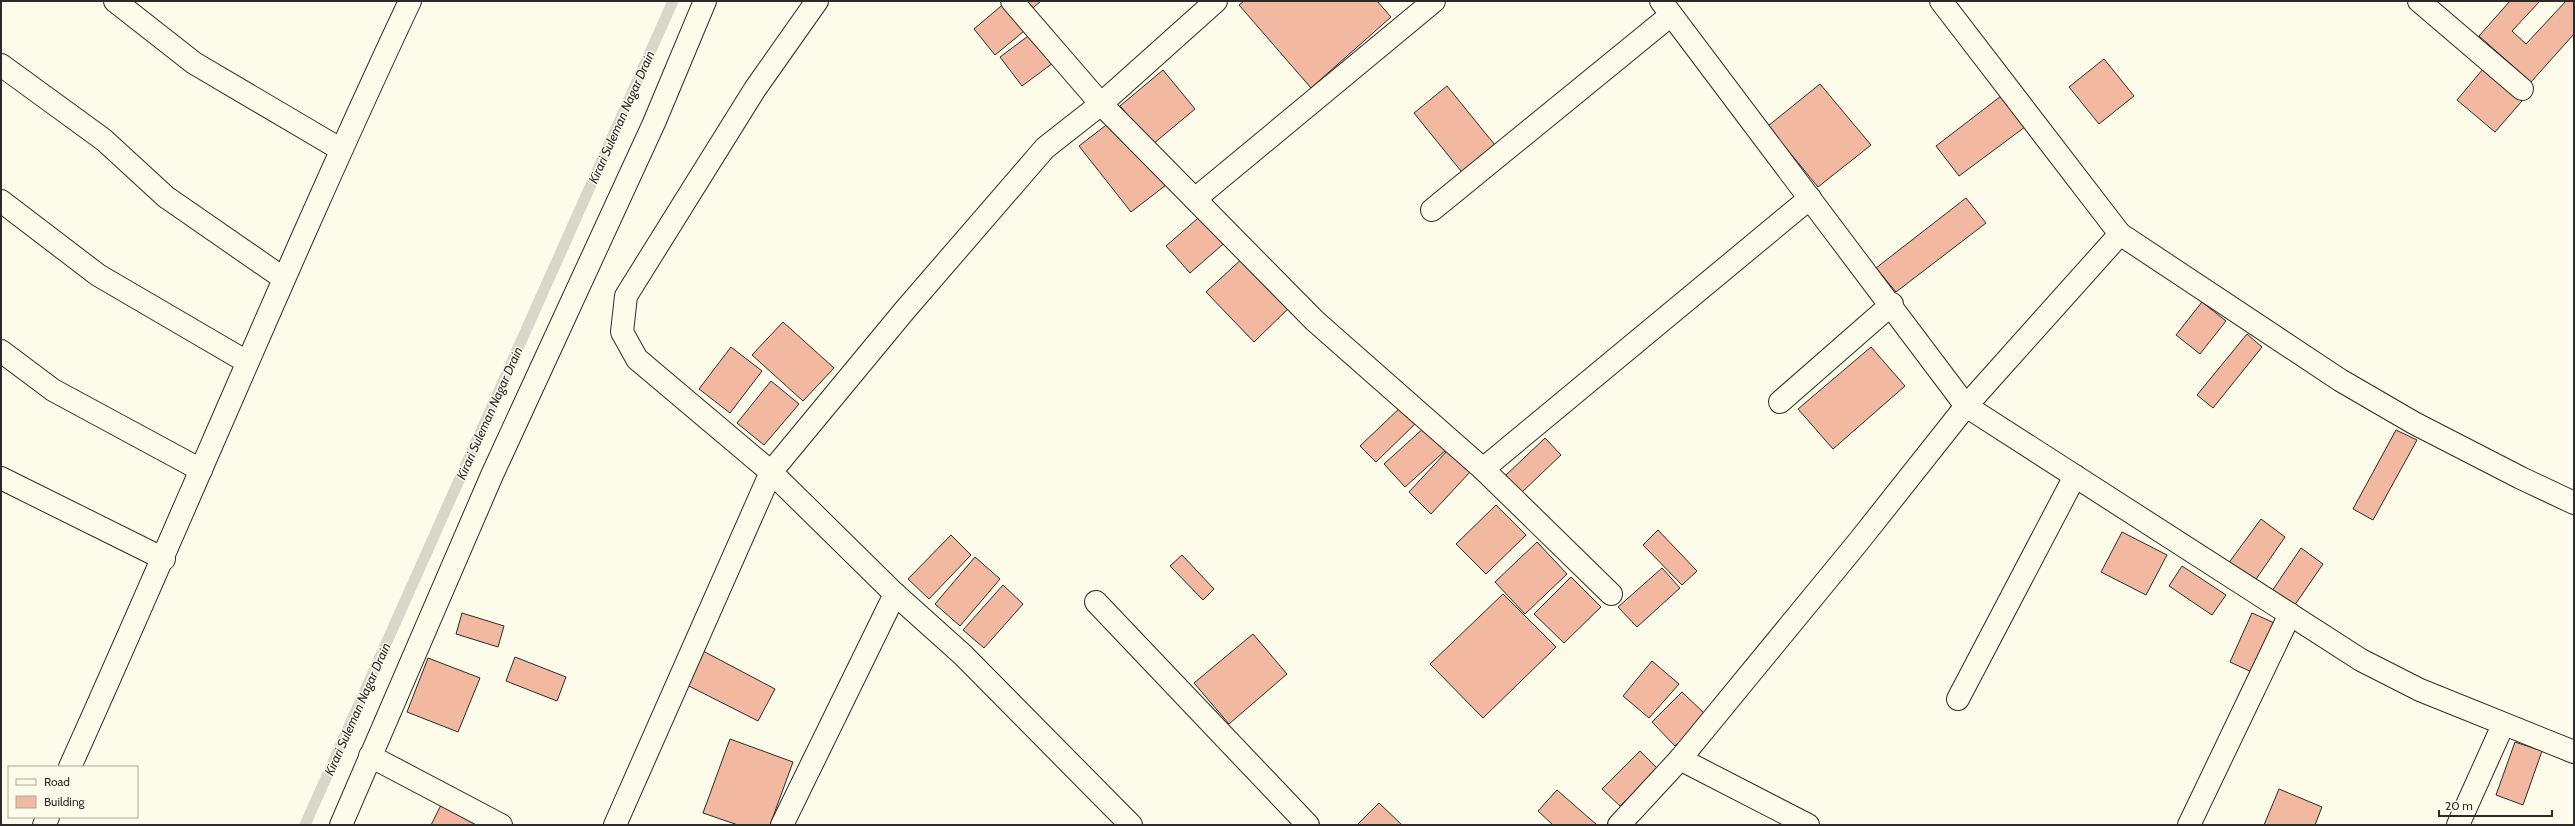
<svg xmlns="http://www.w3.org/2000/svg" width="2575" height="826" font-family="Cabin,sans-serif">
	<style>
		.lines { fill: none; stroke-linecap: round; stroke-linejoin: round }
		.stream { stroke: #d8d7c9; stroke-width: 11 }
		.building { fill: #f2b8a0; stroke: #2b2b2b }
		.minor-casing { stroke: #2b2b2b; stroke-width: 24 }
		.minor { stroke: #fdfbea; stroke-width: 22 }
		.labels { text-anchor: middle; stroke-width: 3; stroke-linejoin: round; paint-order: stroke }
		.water-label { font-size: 13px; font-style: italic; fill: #2b2b2b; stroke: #fdfbea }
	</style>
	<rect width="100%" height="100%" fill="#fdfbea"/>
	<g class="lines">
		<path class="stream" d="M 305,825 L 673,1"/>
	</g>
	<g class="building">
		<path d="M 1007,1 L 1029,27 L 995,55 L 974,29 Z"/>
		<path d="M 1027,1 L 1041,1 L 1033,8 Z"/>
		<path d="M 1244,1 L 1377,1 L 1391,17 L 1311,88 L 1239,5 Z"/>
		<path d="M 2510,1 L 2540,1 L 2512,31 L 2526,44 L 2566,1 L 2574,1 L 2574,34 L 2531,82 L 2479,36 Z"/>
		<path d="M 1035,31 L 1057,60 L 1022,86 L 1000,57 Z"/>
		<path d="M 2104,59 L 2134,96 L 2099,124 L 2069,87 Z"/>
		<path d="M 2483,69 L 2522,101 L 2495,132 L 2457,100 Z"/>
		<path d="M 1163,70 L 1195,109 L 1153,144 L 1120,106 Z"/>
		<path d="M 1820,84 L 1871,145 L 1818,187 L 1768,126 Z"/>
		<path d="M 1447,86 L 1499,150 L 1465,176 L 1414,113 Z"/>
		<path d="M 2005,93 L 2029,124 L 1959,176 L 1936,146 Z"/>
		<path d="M 1114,119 L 1166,185 L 1131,212 L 1079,146 Z"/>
		<path d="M 1966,198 L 1986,223 L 1896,292 L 1876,268 Z"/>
		<path d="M 1205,212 L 1229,239 L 1190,273 L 1166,246 Z"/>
		<path d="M 1245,256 L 1292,305 L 1254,342 L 1206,292 Z"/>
		<path d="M 2202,302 L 2226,321 L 2200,354 L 2176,335 Z"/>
		<path d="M 783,322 L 834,368 L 803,401 L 752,355 Z"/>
		<path d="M 2247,334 L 2262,347 L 2213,408 L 2197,395 Z"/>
		<path d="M 731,347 L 762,371 L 730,413 L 699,389 Z"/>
		<path d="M 1871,347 L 1905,386 L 1833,449 L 1798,409 Z"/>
		<path d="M 771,381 L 799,404 L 764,445 L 737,423 Z"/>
		<path d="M 1403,405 L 1418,421 L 1376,462 L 1360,446 Z"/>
		<path d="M 1425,427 L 1446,450 L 1405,487 L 1384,464 Z"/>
		<path d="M 2396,430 L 2417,440 L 2373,520 L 2353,509 Z"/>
		<path d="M 1545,438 L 1561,455 L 1520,494 L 1504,477 Z"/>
		<path d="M 1447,451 L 1470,472 L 1431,514 L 1409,492 Z"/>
		<path d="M 1496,505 L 1526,535 L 1486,574 L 1456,544 Z"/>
		<path d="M 2261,519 L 2285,537 L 2254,582 L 2228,564 Z"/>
		<path d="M 1658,530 L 1697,571 L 1682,585 L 1643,545 Z"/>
		<path d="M 2122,532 L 2167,555 L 2146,595 L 2101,572 Z"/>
		<path d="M 951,535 L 971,555 L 929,599 L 908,579 Z"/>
		<path d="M 1537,542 L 1567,574 L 1525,614 L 1495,582 Z"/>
		<path d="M 2301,548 L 2323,564 L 2290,612 L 2268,597 Z"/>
		<path d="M 1182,555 L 1214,589 L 1203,600 L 1170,566 Z"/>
		<path d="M 975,557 L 1000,579 L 960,626 L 935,604 Z"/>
		<path d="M 2182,566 L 2226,595 L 2212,615 L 2169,586 Z"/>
		<path d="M 1662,568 L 1680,588 L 1637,627 L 1618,607 Z"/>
		<path d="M 1571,577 L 1601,607 L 1564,643 L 1534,614 Z"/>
		<path d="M 1003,585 L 1023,604 L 984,648 L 963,630 Z"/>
		<path d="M 1503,594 L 1556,647 L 1483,718 L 1430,664 Z"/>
		<path d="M 462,613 L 504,626 L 498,647 L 456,634 Z"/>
		<path d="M 2252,613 L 2279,625 L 2256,674 L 2230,662 Z"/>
		<path d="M 1253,634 L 1287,674 L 1229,724 L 1194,683 Z"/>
		<path d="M 703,651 L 775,689 L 758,721 L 685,684 Z"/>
		<path d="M 515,657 L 566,677 L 557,701 L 506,681 Z"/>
		<path d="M 428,658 L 480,678 L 458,732 L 407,712 Z"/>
		<path d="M 1652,661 L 1679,684 L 1649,718 L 1623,696 Z"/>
		<path d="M 1682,692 L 1706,715 L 1675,746 L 1652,722 Z"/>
		<path d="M 730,739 L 793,762 L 770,825 L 738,825 L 703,813 Z"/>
		<path d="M 2515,742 L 2542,751 L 2523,805 L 2496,795 Z"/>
		<path d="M 1640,751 L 1658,769 L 1620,806 L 1602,789 Z"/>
		<path d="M 2279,789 L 2322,807 L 2315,825 L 2264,825 Z"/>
		<path d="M 1557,790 L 1597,825 L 1553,825 L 1538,811 Z"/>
		<path d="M 1379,803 L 1402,825 L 1357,825 Z"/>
		<path d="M 441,805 L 482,825 L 431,825 Z"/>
	</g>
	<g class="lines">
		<defs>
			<g id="minor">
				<path d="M 115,1 L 194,63 L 340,149"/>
				<path d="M 817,1 L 755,89 L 626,296 L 622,332 L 637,359 L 771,472 L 895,594 L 963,655 L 1131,825"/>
				<path d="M 1012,1 L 1101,104 L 1315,321 L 1483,469 L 1611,594"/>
				<path d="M 1661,1 L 1966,406 L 2361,660 L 2420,690 L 2574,752"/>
				<path d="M 1941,1 L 2120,234 L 2340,380 L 2414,423 L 2521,478 L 2574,503"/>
				<path d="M 2419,1 L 2522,89"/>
				<path d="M 1,65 L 104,140 L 166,197 L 283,278"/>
				<path d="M 1195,199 L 1434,1"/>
				<path d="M 1,201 L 98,275 L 247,362"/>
				<path d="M 1432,210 L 1671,15"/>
				<path d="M 1,351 L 53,390 L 201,470"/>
				<path d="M 1780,402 L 1892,304"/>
				<path d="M 1483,469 L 1810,198"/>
				<path d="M 1,478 L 164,559"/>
				<path d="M 1096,602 L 1308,825"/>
				<path d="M 1958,699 L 2075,476"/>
				<path d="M 370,756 L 501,825"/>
				<path d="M 1680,759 L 1808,825"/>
				<path d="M 70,767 C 185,512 291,254 410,1"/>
				<path d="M 44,825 L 48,817"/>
				<path d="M 341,825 L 492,475 L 654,123 L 705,1"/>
				<path d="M 615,825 L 771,472 L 905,310 L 1045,148 L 1101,104 L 1216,1"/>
				<path d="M 782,825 L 895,594"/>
				<path d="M 1619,825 L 1680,759 L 1859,541 L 1966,406 L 2120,234"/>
				<path d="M 2189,825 L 2290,614"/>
				<path d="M 2458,825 L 2503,725"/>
			</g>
		</defs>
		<use href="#minor" class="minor-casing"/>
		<use href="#minor" class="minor"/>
	</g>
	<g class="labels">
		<g class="water-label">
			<text transform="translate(621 117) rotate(-66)" y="5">Kirari Suleman Nagar Drain</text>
			<text transform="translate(489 413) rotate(-66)" y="5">Kirari Suleman Nagar Drain</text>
			<text transform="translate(357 709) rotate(-66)" y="5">Kirari Suleman Nagar Drain</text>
		</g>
	</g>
	<rect width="2575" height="826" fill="none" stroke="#2b2b2b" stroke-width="4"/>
	<rect x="8" y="766" width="130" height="52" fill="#fdfbea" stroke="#a9a89e"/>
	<rect x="16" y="779" width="20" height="6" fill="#fdfbea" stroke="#a9a89e"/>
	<text x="44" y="786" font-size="12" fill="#2b2b2b">Road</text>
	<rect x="16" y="796" width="20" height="12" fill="#f2b8a0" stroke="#a9a89e"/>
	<text x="44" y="806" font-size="12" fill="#2b2b2b">Building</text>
	<path d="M2439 810v6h113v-6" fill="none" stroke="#2b2b2b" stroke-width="2"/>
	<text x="2445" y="810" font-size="12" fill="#2b2b2b" stroke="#fdfbea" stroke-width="3" paint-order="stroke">20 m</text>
</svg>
